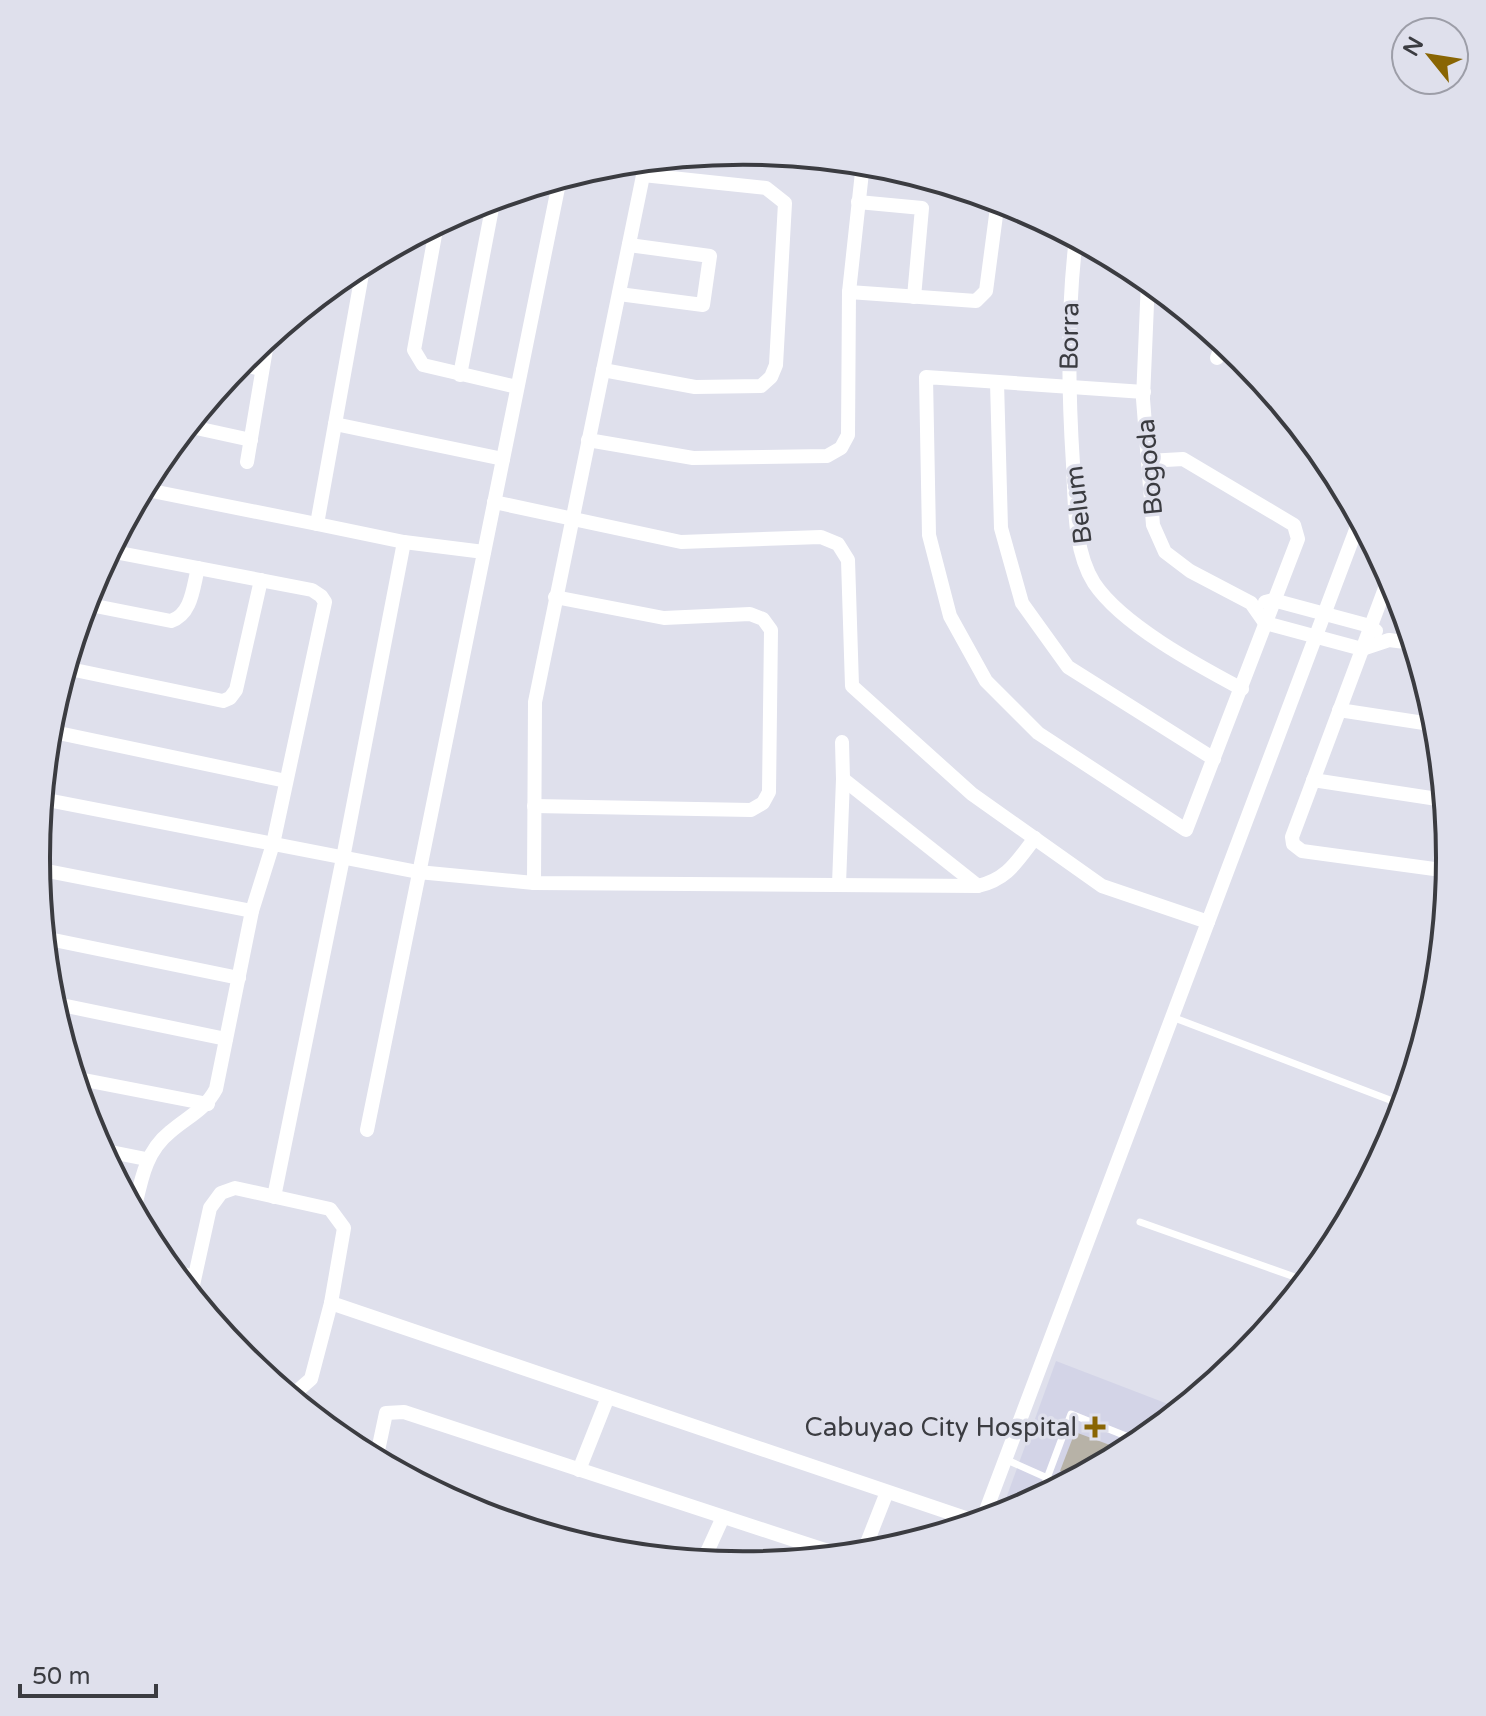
<svg xmlns="http://www.w3.org/2000/svg" width="1486" height="1716" font-family="'Varela Round',sans-serif">
	<style>
		.built { fill: #d3d4e7 }
		.building { fill: #b7b2a7 }
		.lines { fill: none; stroke-linecap: round; stroke-linejoin: round }
		.lane { stroke: #fff; stroke-width: 7 }
		.street { stroke: #fff; stroke-width: 14 }
		.poi-dot { fill: #896503; stroke: #dfe0ec; stroke-width: 3 }
		.labels { text-anchor: middle; stroke-width: 7; stroke-linejoin: round; paint-order: stroke }
		.street-label { font-size: 26px; fill: #3b3c41; stroke: #dfe0ec }
		.poi-label { font-size: 26px; fill: #3b3c41; stroke: #dfe0ec; text-anchor: end }
		.rim { fill: none; stroke: #3b3c41; stroke-width: 4 }
	</style>
	<rect width="100%" height="100%" fill="#dfe0ec"/>
	<path class="built" d="M 1056,1361 L 1181,1409 L 1135,1446 L 1013,1511 L 1000,1515 Z"/>
	<path class="building" d="M 1075,1432 L 1126,1451 L 1077,1477 L 1060,1471 Z"/>
	<g class="lines">
		<g class="lane">
			<path d="M 1172,1017 L 1403,1105"/>
			<path d="M 1140,1222 L 1306,1281"/>
			<path d="M 1007,1460 L 1063,1485"/>
			<path d="M 1040,1497 L 1071,1414 L 1141,1442"/>
		</g>
		<g class="street">
			<path d="M 858,202 L 922,208 L 914,297"/>
			<path d="M 437,224 L 414,350 L 423,365 L 517,387"/>
			<path d="M 1076,238 C 1067,313 1068,388 1073,464 C 1075,501 1073,550 1094,583 C 1122,625 1197,665 1242,689"/>
			<path d="M 364,263 L 317,524 L 404,542 L 484,552"/>
			<path d="M 1148,280 L 1143,399 L 1153,525 L 1165,552 L 1190,571 L 1251,603 L 1265,623 L 1362,649 L 1389,640 L 1413,643"/>
			<path d="M 849,292 L 976,301 L 986,291 L 998,200"/>
			<path d="M 619,294 L 703,305 L 710,256 L 629,245"/>
			<path d="M 1217,358 L 1223,342"/>
			<path d="M 238,364 L 262,369"/>
			<path d="M 603,370 L 695,387 L 761,386 L 771,377 L 776,365 L 785,203 L 766,188 L 643,175"/>
			<path d="M 460,375 L 494,198"/>
			<path d="M 997,382 L 1001,528 L 1022,603 L 1068,667 L 1214,759"/>
			<path d="M 1144,392 L 926,377 L 929,535 L 950,616 L 986,681 L 1038,733 L 1186,830 L 1298,539 L 1294,525 L 1183,459 L 1148,461"/>
			<path d="M 335,424 L 503,459"/>
			<path d="M 187,426 L 251,440"/>
			<path d="M 588,440 L 693,458 L 827,456 L 841,448 L 848,435 L 849,292 L 863,163"/>
			<path d="M 247,462 L 268,337"/>
			<path d="M 142,489 L 317,524"/>
			<path d="M 494,502 L 681,542 L 821,537 L 838,544 L 848,560 L 852,686 L 972,794 L 1102,886 L 1208,922"/>
			<path d="M 109,551 L 312,590 L 321,596 L 325,602 L 273,844 L 252,911 L 216,1089 C 205,1110 187,1117 170,1132 C 145,1152 141,1181 134,1211"/>
			<path d="M 1390,575 L 1292,837 L 1293,844 L 1302,851 L 1449,871"/>
			<path d="M 1265,602 L 1273,600 L 1370,626 L 1376,631"/>
			<path d="M 85,604 L 171,621 C 192,614 193,587 198,568"/>
			<path d="M 65,668 L 223,701 L 230,698 L 236,690 L 261,580"/>
			<path d="M 1339,710 L 1437,725"/>
			<path d="M 49,731 L 286,781"/>
			<path d="M 843,779 L 978,886"/>
			<path d="M 1313,780 L 1444,800"/>
			<path d="M 42,799 L 418,872 L 534,883 L 978,886 C 1008,879 1017,861 1035,838"/>
			<path d="M 534,806 L 751,810 L 763,803 L 769,792 L 771,630 L 763,619 L 750,614 L 664,618 L 555,597"/>
			<path d="M 37,869 L 252,911"/>
			<path d="M 534,883 L 535,702 L 646,161"/>
			<path d="M 839,884 L 843,779 L 842,742"/>
			<path d="M 44,938 L 239,978"/>
			<path d="M 52,1003 L 226,1039"/>
			<path d="M 74,1078 L 208,1104"/>
			<path d="M 367,1130 L 560,178"/>
			<path d="M 101,1150 L 146,1159"/>
			<path d="M 274,1197 L 343,858 L 404,542"/>
			<path d="M 172,1271 L 194,1277"/>
			<path d="M 191,1294 L 210,1208 L 221,1193 L 235,1188 L 330,1209 L 344,1228 L 331,1303 L 311,1379 L 295,1393 L 285,1392"/>
			<path d="M 331,1303 L 977,1522"/>
			<path d="M 376,1460 L 386,1413 L 404,1412 L 840,1555"/>
			<path d="M 579,1470 L 608,1397"/>
			<path d="M 982,1521 L 1360,519"/>
			<path d="M 863,1553 L 887,1492"/>
			<path d="M 703,1561 L 723,1517"/>
		</g>
	</g>
	<path class="poi-dot" d="M1091 1415h8v8h8v8h-8v8h-8v-8h-8v-8h8z"/>
	<g class="labels">
		<g class="street-label">
			<text transform="translate(1069 336) rotate(-89)" y="9">Borra</text>
			<text transform="translate(1149 467) rotate(-95)" y="9">Bogoda</text>
			<text transform="translate(1078 505) rotate(-97)" y="9">Belum</text>
		</g>
		<g class="poi-label">
			<text x="1077" y="1436">Cabuyao City Hospital</text>
		</g>
	</g>
	<path d="M0 0H1486V1716H0ZM50 858a693 693 0 1 1 1386 0a693 693 0 1 1-1386 0Z" fill="#dfe0ec" fill-rule="evenodd"/>
	<path class="rim" d="M50 858a693 693 0 1 1 1386 0a693 693 0 1 1-1386 0Z"/>
	<g transform="translate(1430 56) rotate(300)"><circle r="38" fill="#dfe0ec" stroke="#9d9ea8" stroke-width="2"/>
	<path d="M0-6L14 30L0 20L-14 30Z" fill="#896503"/>
	<text y="-12" font-size="22" font-weight="bold" text-anchor="middle" fill="#3b3c41">N</text>
	</g>
	<path d="M20 1684v12h136v-12" fill="none" stroke="#3b3c41" stroke-width="4"/>
	<text x="32" y="1684" font-size="24" fill="#3b3c41" stroke="#dfe0ec" stroke-width="6" paint-order="stroke">50 m</text>
</svg>
